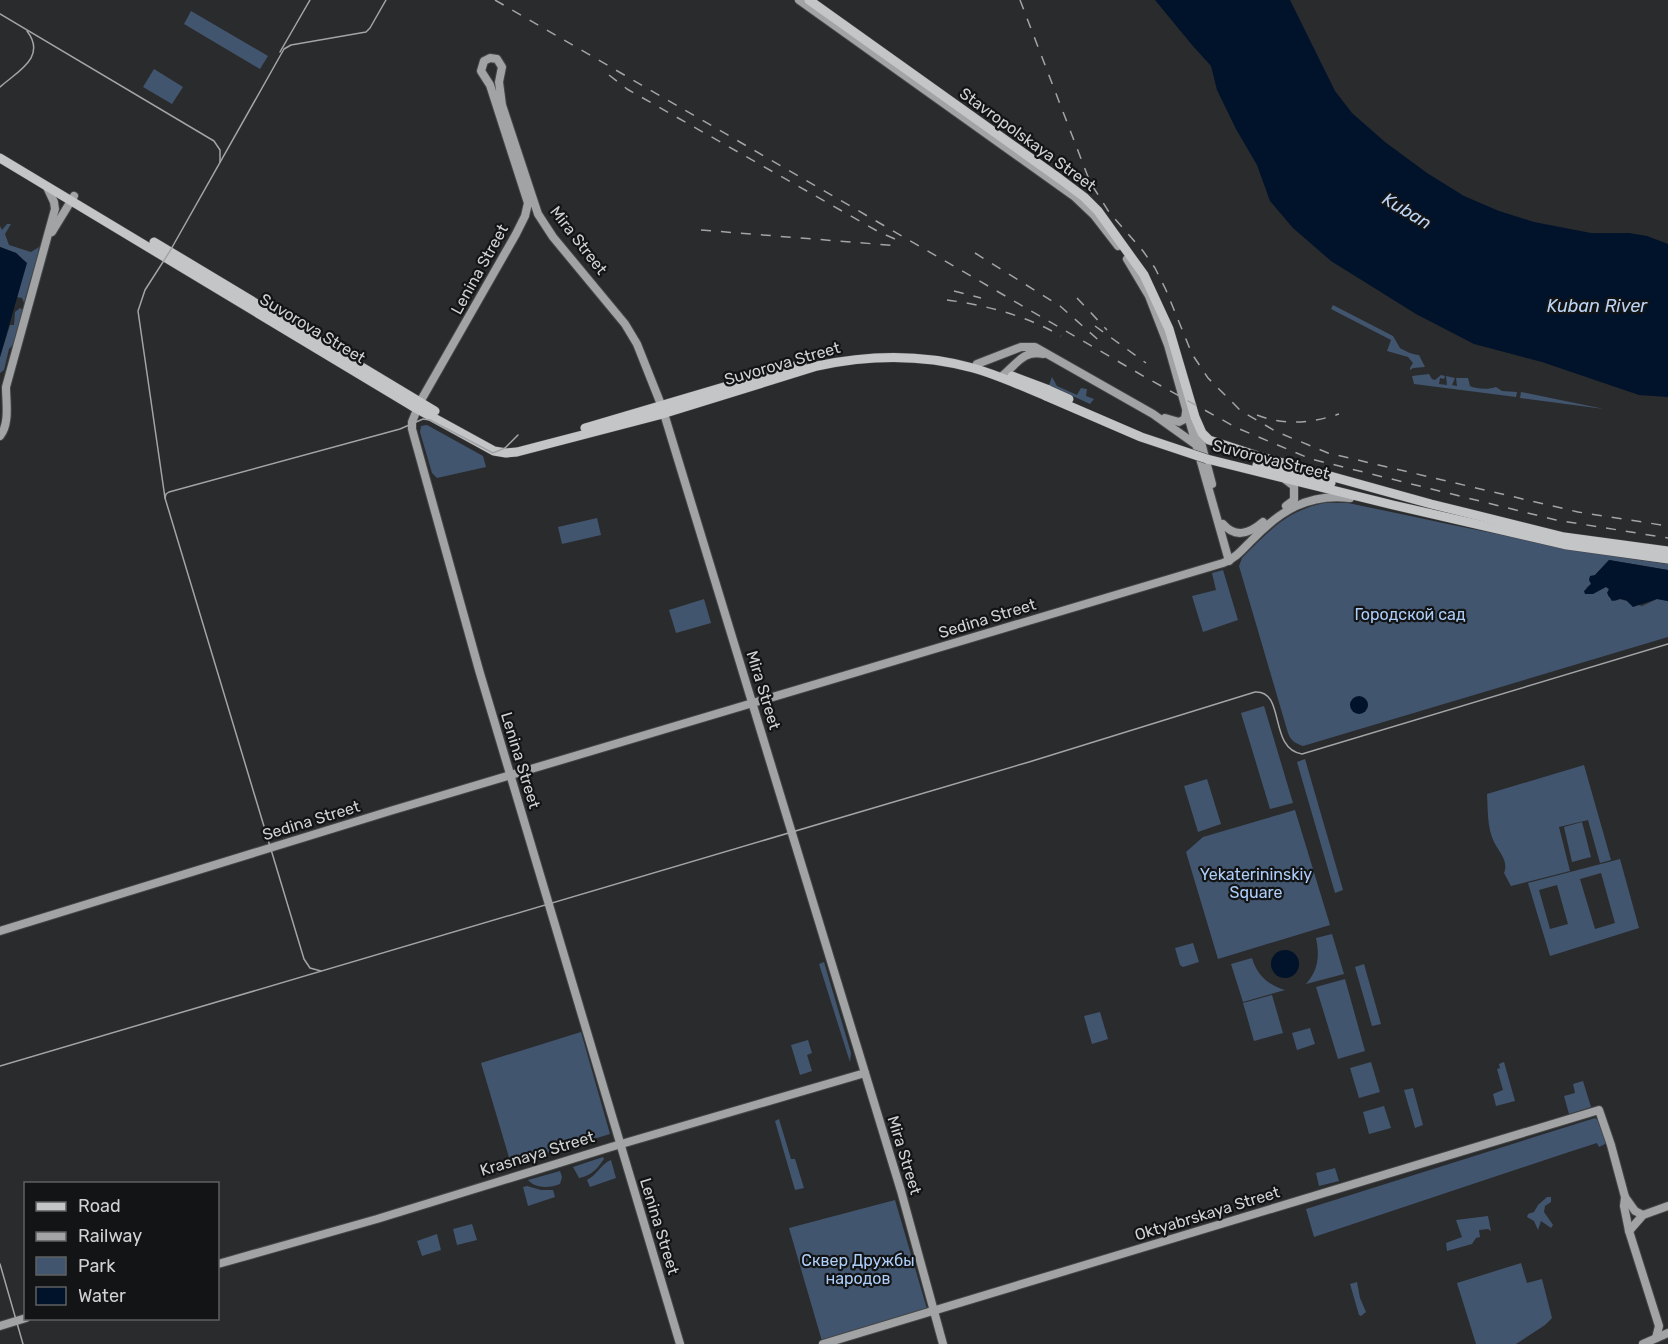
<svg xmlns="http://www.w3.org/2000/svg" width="1668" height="1344" font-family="Rubik,sans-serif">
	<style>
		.green { fill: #42556e; fill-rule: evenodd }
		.water { fill: #01122b }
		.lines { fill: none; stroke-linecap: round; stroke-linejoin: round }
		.secondary-casing { stroke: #454647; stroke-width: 10 }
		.primary-casing { stroke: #454647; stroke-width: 10 }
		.secondary { stroke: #a2a3a5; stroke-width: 8 }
		.primary { stroke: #c3c5c7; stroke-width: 9 }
		.tram { stroke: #a3a4a5; stroke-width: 1.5 }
		.rail { stroke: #a3a4a5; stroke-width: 1.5; stroke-dasharray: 10 10; stroke-linecap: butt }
		.primary-bridge-casing { stroke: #454647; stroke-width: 10; stroke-linecap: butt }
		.primary-bridge { stroke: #c3c5c7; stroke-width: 9 }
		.labels { text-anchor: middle; stroke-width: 4.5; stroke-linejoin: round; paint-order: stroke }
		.street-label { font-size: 16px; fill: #d0d1d2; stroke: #131415 }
		.park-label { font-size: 16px; fill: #adcef9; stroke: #131415 }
		.water-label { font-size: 18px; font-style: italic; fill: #bbd4f5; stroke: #131415 }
	</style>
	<rect width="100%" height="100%" fill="#2a2b2d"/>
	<g class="green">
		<path d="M 191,11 L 268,56 L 260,69 L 184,24 Z"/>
		<path d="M 154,69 L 183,87 L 172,104 L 143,87 Z"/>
		<path d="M 7,224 L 11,224 L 5,234 L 9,245 L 31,252 L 39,247 L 35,270 L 31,278 L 24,303 L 22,298 L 17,297 L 26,263 L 16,253 L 0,247 L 0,226 L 2,230 Z"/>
		<path d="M 1333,305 L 1393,336 L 1400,348 C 1405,351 1413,355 1419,355 L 1425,367 L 1413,368 L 1410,370 L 1410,368 L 1413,363 L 1408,357 L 1387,351 L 1391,340 L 1331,309 Z"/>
		<path d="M 20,308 L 23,310 C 20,322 18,342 9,349 L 4,370 L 0,373 L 0,357 L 10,325 L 14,325 L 15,312 Z"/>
		<path d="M 1429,374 L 1432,379 L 1435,380 L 1441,375 L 1445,376 L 1444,379 L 1440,378 L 1439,384 L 1447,385 L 1446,376 L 1455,378 L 1452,385 L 1457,386 L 1456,378 L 1468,378 L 1470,386 C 1476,389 1489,390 1496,387 L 1502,391 L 1517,392 L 1516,397 L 1414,384 L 1412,376 Z"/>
		<path d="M 1052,377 L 1057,386 L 1077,395 L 1081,388 L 1087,389 L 1086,396 L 1094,399 L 1090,404 L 1049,385 Z"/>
		<path d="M 1521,392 L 1604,409 L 1520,398 Z"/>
		<path d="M 427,425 L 483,456 L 486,467 L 437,478 L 432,473 L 420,432 L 421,426 Z"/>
		<path d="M 1324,503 L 1348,503 C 1454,525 1560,549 1668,564 L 1668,570 L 1609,560 L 1595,575 L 1591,584 L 1586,588 L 1606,587 L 1609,589 L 1608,596 L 1615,601 L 1620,599 L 1642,606 L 1657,599 L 1668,601 L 1668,637 L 1303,746 C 1295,743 1291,741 1288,733 L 1239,566 L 1242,558 C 1269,531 1286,511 1324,503 Z"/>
		<path d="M 597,518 L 601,535 L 562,544 L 558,527 Z"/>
		<path d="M 1223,570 L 1238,620 L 1203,632 L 1192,596 L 1216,590 L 1212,573 Z"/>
		<path d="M 704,599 L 711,623 L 676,633 L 669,610 Z"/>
		<path d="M 1264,706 L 1293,803 L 1270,809 L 1241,713 Z"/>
		<path d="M 1305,759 L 1343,890 L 1335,893 L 1297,762 Z"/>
		<path d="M 1584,765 L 1611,860 L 1600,863 L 1588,820 L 1559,827 L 1570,871 L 1511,886 L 1504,873 C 1509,861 1499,852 1494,842 C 1487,827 1488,810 1487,794 Z"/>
		<path d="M 1207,779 L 1221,824 L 1198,832 L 1184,786 Z"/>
		<path d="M 1295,810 L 1330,925 L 1218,959 L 1186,852 L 1203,837 Z"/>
		<path d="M 1582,822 L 1591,857 L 1572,862 L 1564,827 Z"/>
		<path d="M 1620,859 L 1639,928 L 1550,956 L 1528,883 ZM 1601,873 L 1615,923 L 1595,929 L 1580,879 ZM 1557,885 L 1568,924 L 1550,929 L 1539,890 Z"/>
		<path d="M 1332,934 L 1344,974 L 1306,984 C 1318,971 1320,956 1316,938 Z"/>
		<path d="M 1193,943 L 1199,962 L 1183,967 L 1180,965 L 1175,948 Z"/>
		<path d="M 1252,958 C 1257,975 1268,985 1285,990 L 1243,1002 L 1231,964 Z"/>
		<path d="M 824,962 L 851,1053 L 850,1062 L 819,964 Z"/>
		<path d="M 1364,964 L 1381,1024 L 1372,1026 L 1355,967 Z"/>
		<path d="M 1345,979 L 1365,1051 L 1338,1059 L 1316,987 Z"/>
		<path d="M 1272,995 L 1283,1033 L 1254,1041 L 1243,1003 Z"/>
		<path d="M 1100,1012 L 1108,1039 L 1092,1044 L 1084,1016 Z"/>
		<path d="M 1310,1028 L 1315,1044 L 1297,1050 L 1292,1033 Z"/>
		<path d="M 581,1032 L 610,1134 L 511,1164 L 481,1063 Z"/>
		<path d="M 808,1040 L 812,1053 L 807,1055 L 812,1071 L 800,1075 L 791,1045 Z"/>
		<path d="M 1371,1062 L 1380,1092 L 1359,1098 L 1350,1068 Z"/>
		<path d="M 1504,1062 L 1515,1101 L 1496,1106 L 1493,1094 L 1503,1090 L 1497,1069 L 1500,1068 L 1499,1064 Z"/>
		<path d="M 1583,1081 L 1591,1107 L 1569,1114 L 1564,1096 L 1575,1093 L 1573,1084 Z"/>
		<path d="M 1413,1088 L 1423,1125 L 1415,1128 L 1404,1090 Z"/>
		<path d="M 1384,1106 L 1391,1128 L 1369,1134 L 1363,1112 Z"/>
		<path d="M 1595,1118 L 1598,1120 L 1606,1141 L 1605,1144 L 1599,1147 L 1597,1143 L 1566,1153 L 1314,1237 L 1306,1209 Z"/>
		<path d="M 779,1119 L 791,1159 L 795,1159 L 804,1188 L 795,1190 L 775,1121 Z"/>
		<path d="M 603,1157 L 604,1159 C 597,1169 591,1176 579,1178 L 573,1167 Z"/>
		<path d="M 611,1160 L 616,1178 L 590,1187 L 587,1180 C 597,1175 602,1163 611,1160 Z"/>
		<path d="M 1335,1168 L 1339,1181 L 1319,1186 L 1316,1173 Z"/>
		<path d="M 560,1171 L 562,1177 L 560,1184 C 549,1188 536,1189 528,1180 Z"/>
		<path d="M 527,1186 L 541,1190 L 553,1190 L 555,1197 L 528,1206 L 523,1187 Z"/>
		<path d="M 1547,1197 L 1551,1197 L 1551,1202 L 1545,1206 L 1544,1212 L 1553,1225 L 1551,1228 L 1541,1221 L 1538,1230 L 1534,1221 L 1527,1217 L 1528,1214 L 1534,1212 L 1538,1205 Z"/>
		<path d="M 895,1200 L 927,1309 L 822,1341 L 789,1228 Z"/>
		<path d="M 1488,1216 L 1491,1231 L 1488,1229 L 1479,1230 L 1480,1237 L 1476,1238 L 1472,1244 L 1447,1251 L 1446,1243 L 1462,1237 L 1456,1220 Z"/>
		<path d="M 472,1224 L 477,1240 L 457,1245 L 453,1229 Z"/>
		<path d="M 437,1234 L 441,1250 L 422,1256 L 417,1241 Z"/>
		<path d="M 1521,1263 L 1527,1283 L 1542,1279 L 1552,1318 L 1545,1325 L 1516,1344 L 1476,1344 L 1457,1283 Z"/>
		<path d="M 1357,1282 L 1360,1298 L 1366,1312 L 1361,1316 L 1359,1315 L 1350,1284 Z"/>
	</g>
	<g class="water">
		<path d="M 1155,0 L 1290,0 L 1335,91 L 1352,113 L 1385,142 L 1427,173 L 1464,196 L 1499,211 L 1534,222 L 1591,233 L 1629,233 L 1647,236 L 1668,244 L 1668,397 L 1639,395 L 1542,362 L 1474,344 L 1416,314 L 1331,261 L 1293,228 L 1270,201 L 1257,165 L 1236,129 L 1217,90 L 1211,66 L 1192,45 Z"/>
		<path d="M 0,247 L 16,253 L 27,263 L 0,357 Z"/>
		<path d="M 1609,560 L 1668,570 L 1668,601 L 1657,599 L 1633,607 L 1626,600 L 1620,599 L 1612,601 L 1607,593 L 1609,589 L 1606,587 L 1593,594 L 1585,594 L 1584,591 L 1591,584 L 1589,580 L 1590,576 L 1595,575 Z"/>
		<circle cx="1359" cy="705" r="9"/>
		<circle cx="1285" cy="964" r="14"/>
	</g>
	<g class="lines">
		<defs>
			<g id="secondary">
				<path d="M 799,0 L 1075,197 L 1094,215 L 1118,246"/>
				<path d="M 52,232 L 74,196"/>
				<path d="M 1127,259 L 1149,296 L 1168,345 L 1229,561"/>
				<path d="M 977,364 L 1021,347 L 1035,347 L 1153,414 L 1195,444"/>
				<path d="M 1001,377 C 1015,366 1024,349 1043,354"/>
				<path d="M 1165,418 L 1179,422 L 1185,419 L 1186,412"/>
				<path d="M 1197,427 L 1212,484"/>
				<path d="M 0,436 C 10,424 6,402 6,387 L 55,209 L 54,202 L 47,187"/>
				<path d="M 1286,506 L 1294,500 L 1294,486 L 1286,480"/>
				<path d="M 1223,524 C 1236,539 1250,533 1263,522"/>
				<path d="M 0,931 L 390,811 L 1223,563 C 1235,559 1243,549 1252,540 C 1280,511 1308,493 1350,498"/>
				<path d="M 1625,1197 L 1624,1206 L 1629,1231 L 1659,1326 L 1656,1338"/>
				<path d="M 1629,1231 L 1643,1215 L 1668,1206"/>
				<path d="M 218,1264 L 377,1219 L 611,1147 L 865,1073"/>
				<path d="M 0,1326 L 26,1318"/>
				<path d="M 680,1344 L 479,670 L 412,429 L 412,422 L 420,402 L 516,234 L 525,216 L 528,203 L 490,85 L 481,71 L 484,61 L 490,58 L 497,59 L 502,67 L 499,82 L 502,105 L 538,214 L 553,237 L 625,324 L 637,344 L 662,407 L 901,1191 L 943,1344"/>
				<path d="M 823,1344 L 1599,1110 L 1611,1145 L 1625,1197 L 1635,1211 L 1643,1215"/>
				<path d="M 1643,1344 L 1668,1333"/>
			</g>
			<g id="primary">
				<path d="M 809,0 L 1060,179 L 1084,197 L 1098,211 L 1144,275 L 1169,329 L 1195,417 L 1202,433 L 1209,440 L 1258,456 L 1431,504 L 1564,537 L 1668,551"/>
				<path d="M 0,158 L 412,406 L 494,451 L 506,453 L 517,452 L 659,415 L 817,366 C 868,355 922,354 973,368 C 998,375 1022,386 1046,396"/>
				<path d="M 154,242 L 435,411"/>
				<path d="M 1012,376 L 1049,390"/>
				<path d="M 585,428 L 802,364"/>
				<path d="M 1207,459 L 1393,505 L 1567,545 L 1668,559"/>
				<path d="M 1257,465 L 1331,483"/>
			</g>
		</defs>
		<use href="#secondary" class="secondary-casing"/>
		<use href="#primary" class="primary-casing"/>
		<use href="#secondary" class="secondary"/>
		<use href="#primary" class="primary"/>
		<g class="tram">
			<path d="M 0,14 L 214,141 L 220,150 L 220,162"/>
			<path d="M 280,52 L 310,0"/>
			<path d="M 0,87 C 18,71 47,57 27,31"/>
			<path d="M 165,498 L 166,494 L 169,492 L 400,429 L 423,419 L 430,420 L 493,453 L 505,448 L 518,435"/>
			<path d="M 321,971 L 310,968 L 304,959 L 165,498 L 138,311 L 145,290 L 170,251 L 284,49 L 291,45 L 366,32 L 370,28 L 386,0"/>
			<path d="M 0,1066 L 1029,762 L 1255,692 C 1286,690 1268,749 1302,754 L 1668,644"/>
			<path d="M 0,1264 L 23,1344"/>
		</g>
		<g class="rail">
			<path d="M 495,0 L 1145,377 L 1237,428 L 1311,459 L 1556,520 L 1668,538"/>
			<path d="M 1020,0 L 1090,182 L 1109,212 L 1143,251 L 1155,268 L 1166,290 L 1192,354 L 1208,378 L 1241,411 L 1277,432 L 1328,453 L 1578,512 L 1668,526"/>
			<path d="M 609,75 L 627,89 L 879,232 L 895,239"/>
			<path d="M 701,230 L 900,246"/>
			<path d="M 975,253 L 1060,306 L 1104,345"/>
			<path d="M 954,291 L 981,298"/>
			<path d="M 1077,298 L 1107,330"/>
			<path d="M 947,300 C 986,305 1027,316 1061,336"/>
			<path d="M 1095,326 L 1146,363"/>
			<path d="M 1257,415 C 1284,426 1312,423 1339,414"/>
		</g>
		<defs>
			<g id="primary-bridge">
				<path d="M 1049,390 L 1069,399"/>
				<path d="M 1046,396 L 1141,437 L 1207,459"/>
			</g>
		</defs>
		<use href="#primary-bridge" class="primary-bridge-casing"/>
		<use href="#primary-bridge" class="primary-bridge"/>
	</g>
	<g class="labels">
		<g class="street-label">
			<text transform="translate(1028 139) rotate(36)" y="6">Stavropolskaya Street</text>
			<text transform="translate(579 240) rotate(52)" y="6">Mira Street</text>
			<text transform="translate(479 269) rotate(-61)" y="6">Lenina Street</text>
			<text transform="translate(313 328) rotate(31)" y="6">Suvorova Street</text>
			<text transform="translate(782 363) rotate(-16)" y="6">Suvorova Street</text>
			<text transform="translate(1271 459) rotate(14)" y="6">Suvorova Street</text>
			<text transform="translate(987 618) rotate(-17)" y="6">Sedina Street</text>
			<text transform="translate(764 690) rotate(73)" y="6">Mira Street</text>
			<text transform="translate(521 760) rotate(73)" y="6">Lenina Street</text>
			<text transform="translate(311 820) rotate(-17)" y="6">Sedina Street</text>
			<text transform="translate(537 1153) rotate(-17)" y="6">Krasnaya Street</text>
			<text transform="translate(905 1155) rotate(73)" y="6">Mira Street</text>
			<text transform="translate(1207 1213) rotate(-17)" y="6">Oktyabrskaya Street</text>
			<text transform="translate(660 1226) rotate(73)" y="6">Lenina Street</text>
		</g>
		<g class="park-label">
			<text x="1410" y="620">Городской сад</text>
			<text x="1256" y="880">Yekaterininskiy<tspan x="1256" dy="18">Square</tspan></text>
			<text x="858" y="1266">Сквер Дружбы<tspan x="858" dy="18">народов</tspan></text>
		</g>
		<g class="water-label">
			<text transform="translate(1407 211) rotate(31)" y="6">Kuban</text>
			<text x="1597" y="312">Kuban River</text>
		</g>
	</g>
	<rect x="24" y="1182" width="195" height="138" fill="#131415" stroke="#5f6061" stroke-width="1.5"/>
	<rect x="36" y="1202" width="30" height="9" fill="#c3c5c7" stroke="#5f6061" stroke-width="1.5"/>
	<text x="78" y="1212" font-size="18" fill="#d0d1d2">Road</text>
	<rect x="36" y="1232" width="30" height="9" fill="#a3a4a5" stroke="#5f6061" stroke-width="1.5"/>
	<text x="78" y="1242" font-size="18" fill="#d0d1d2">Railway</text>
	<rect x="36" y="1257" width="30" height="18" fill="#42556e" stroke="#5f6061" stroke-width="1.5"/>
	<text x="78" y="1272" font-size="18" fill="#d0d1d2">Park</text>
	<rect x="36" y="1287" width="30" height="18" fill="#01122b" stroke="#5f6061" stroke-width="1.5"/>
	<text x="78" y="1302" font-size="18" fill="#d0d1d2">Water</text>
</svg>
